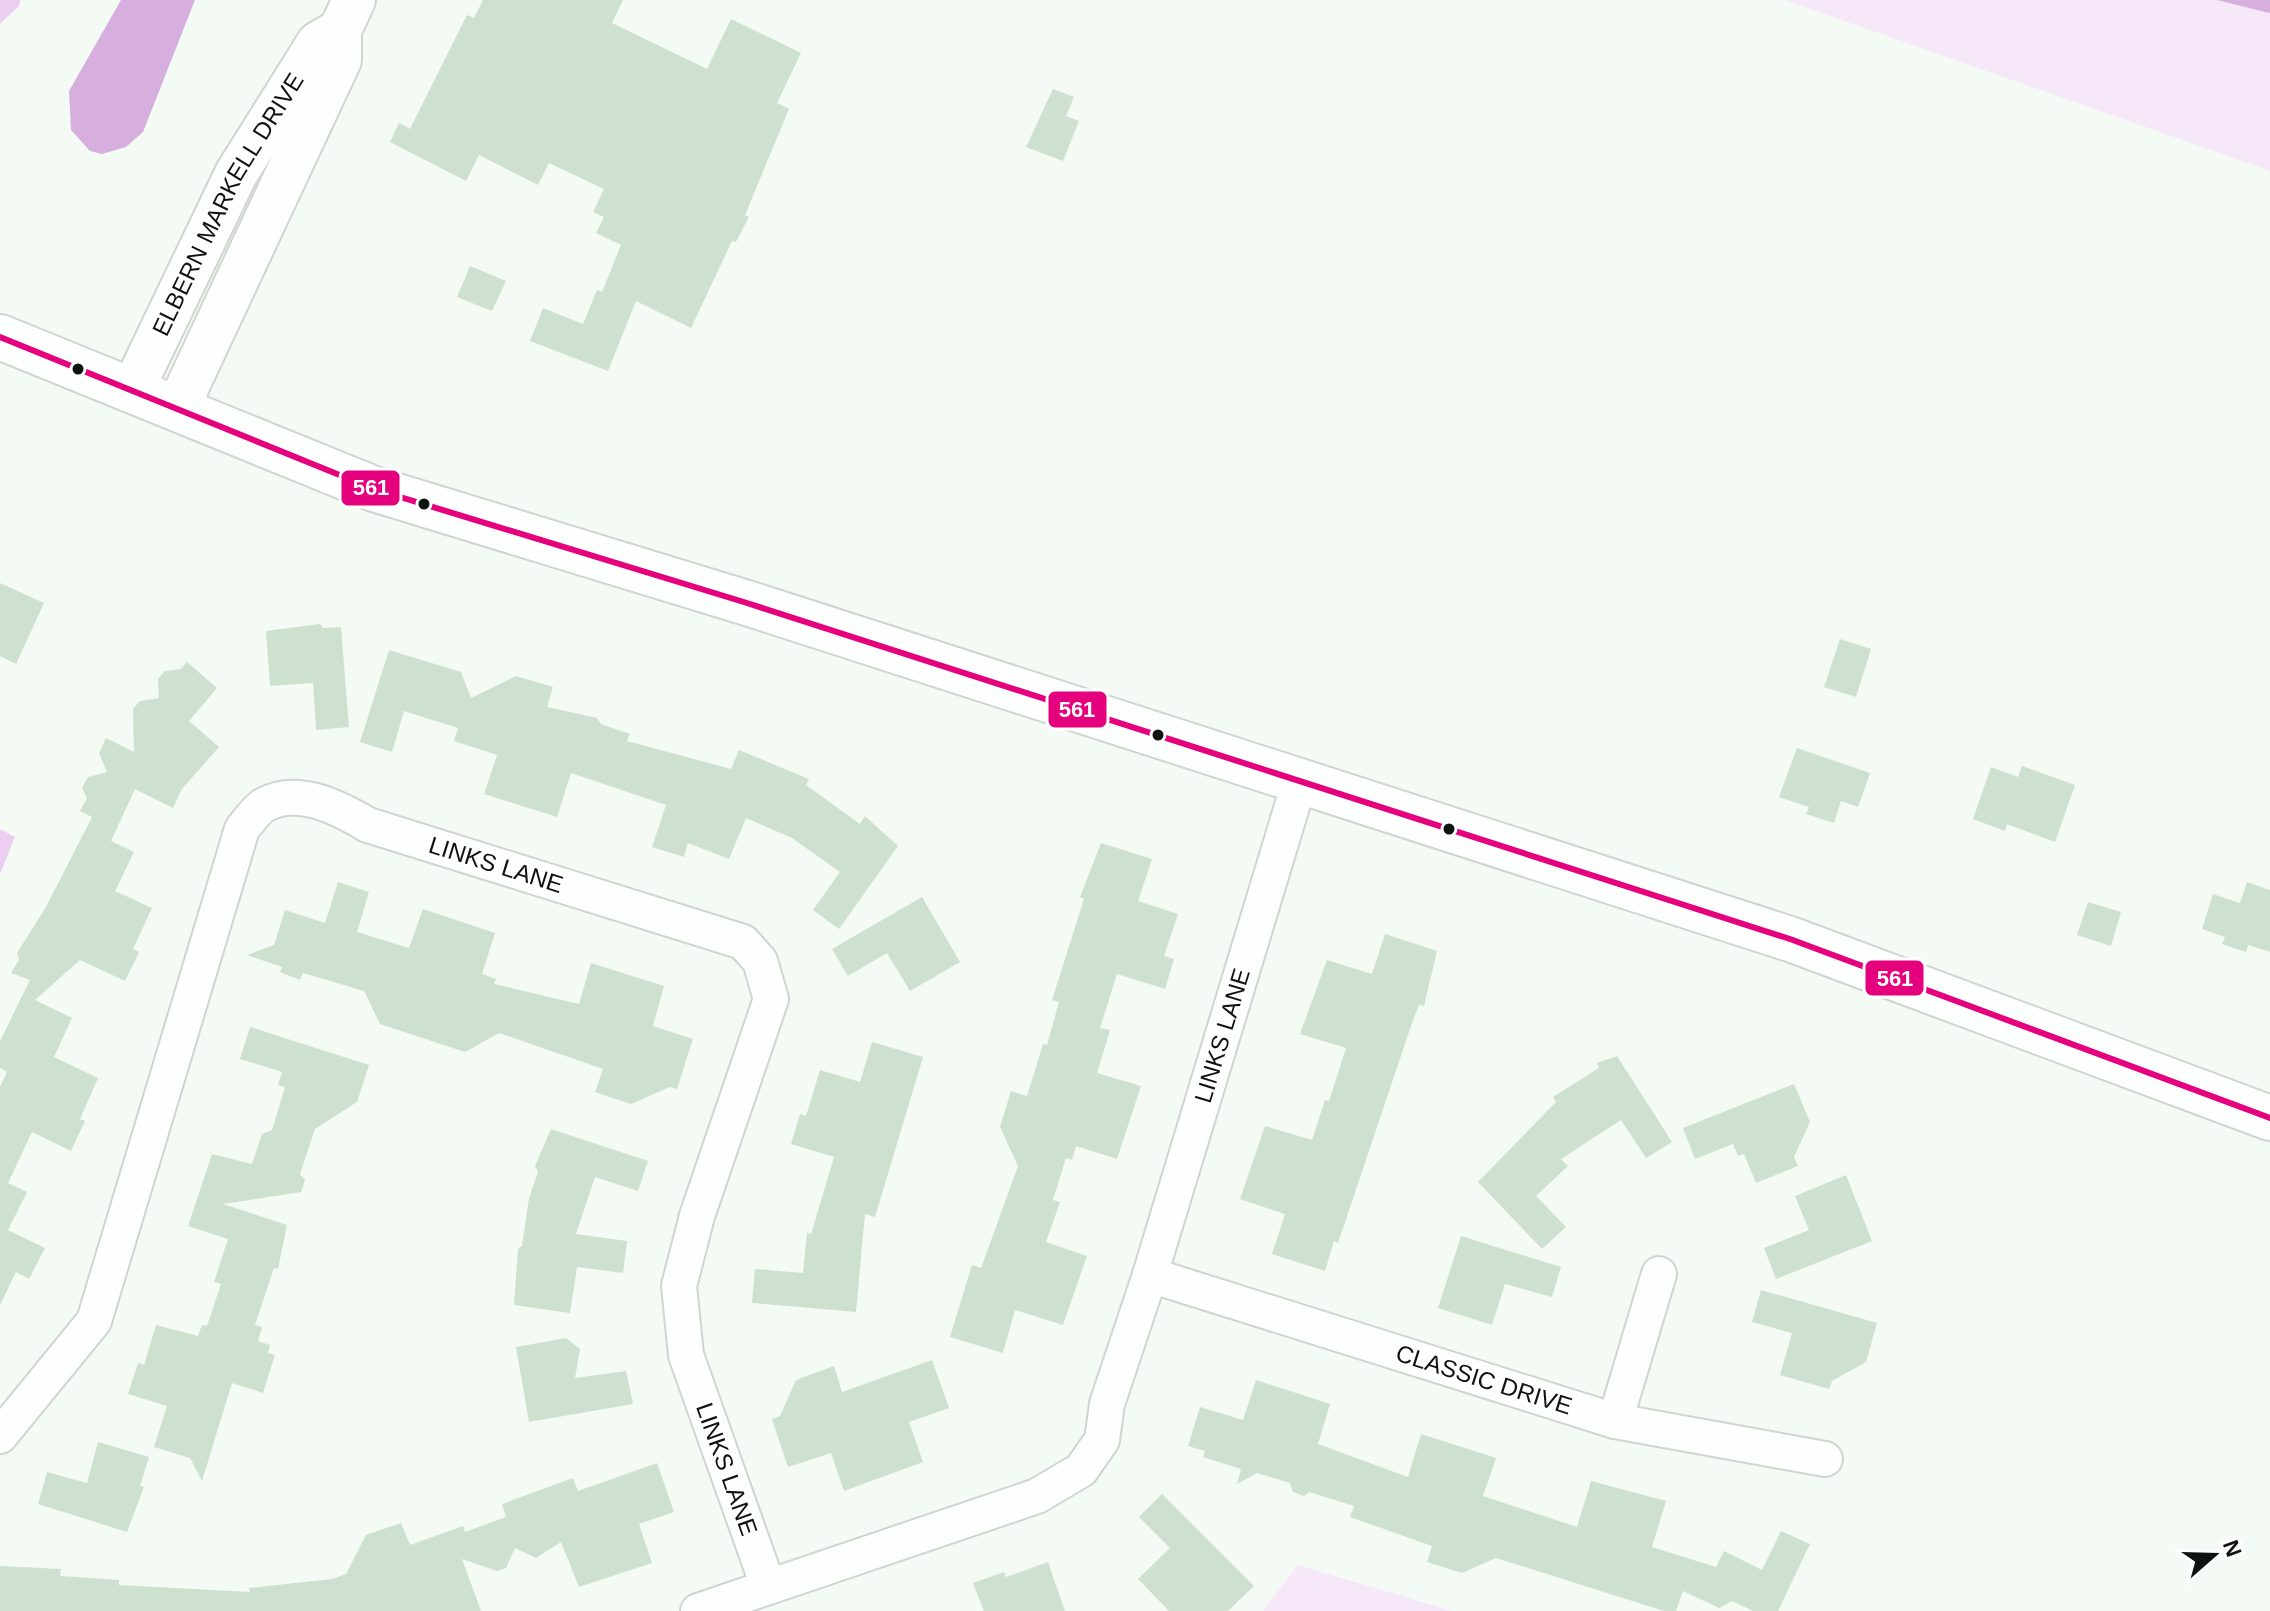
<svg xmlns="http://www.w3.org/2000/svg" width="2270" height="1611" font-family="Arial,sans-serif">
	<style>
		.green { fill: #f6e8f9 }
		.forest { fill: #eccef3 }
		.water { fill: #d6afde }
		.building { fill: #cee0d0 }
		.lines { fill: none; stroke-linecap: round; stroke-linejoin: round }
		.minor-casing { stroke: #cfd6d0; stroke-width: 38 }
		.tertiary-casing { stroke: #cfd6d0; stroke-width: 46 }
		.secondary-casing { stroke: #cfd6d0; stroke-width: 48 }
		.minor { stroke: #fdfefe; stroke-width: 34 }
		.tertiary { stroke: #fdfefe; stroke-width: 42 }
		.secondary { stroke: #fdfefe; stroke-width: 44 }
		.bus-1-casing { stroke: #fff; stroke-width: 12 }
		.bus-1 { stroke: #e5007d; stroke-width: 6 }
		.bus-dot { fill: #0d140e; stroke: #fff; stroke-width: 3 }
		.labels { text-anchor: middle; stroke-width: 7; stroke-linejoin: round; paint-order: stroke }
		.street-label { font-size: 24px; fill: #0d140e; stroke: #fff }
		.line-badge { stroke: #fff; stroke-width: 3 }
		.badge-label { font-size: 22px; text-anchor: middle; font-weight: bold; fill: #fff }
	</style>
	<rect width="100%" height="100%" fill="#f4fbf5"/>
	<g class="green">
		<path d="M 1785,0 L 2270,0 L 2270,171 Z"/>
		<path d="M 1298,1565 L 1452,1611 L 1263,1611 Z"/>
	</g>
	<g class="forest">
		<path d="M 0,0 L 20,0 L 19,6 L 0,24 Z"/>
		<path d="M 0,829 L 15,837 L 0,874 Z"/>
	</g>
	<g class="water">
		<path d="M 121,0 L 195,0 L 143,132 L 126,147 L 102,154 L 90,151 L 71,130 L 69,91 Z"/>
		<path d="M 2217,0 L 2270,0 L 2270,13 L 2265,12 Z"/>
	</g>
	<g class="building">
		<path d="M 483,0 L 623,0 L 612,23 L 707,69 L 731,19 L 801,53 L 777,103 L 789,109 L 745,215 L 749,217 L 736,242 L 732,241 L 691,328 L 636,301 L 608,371 L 530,341 L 543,308 L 583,324 L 597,290 L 602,292 L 621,245 L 596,233 L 604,217 L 593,212 L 604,189 L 549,163 L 538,185 L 479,155 L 466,181 L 390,142 L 399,123 L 410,129 L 467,15 L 474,18 Z"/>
		<path d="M 1053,89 L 1074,97 L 1066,116 L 1079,121 L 1063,161 L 1026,147 Z"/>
		<path d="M 470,266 L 506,281 L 492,311 L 457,297 Z"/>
		<path d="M 0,583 L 44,603 L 16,664 L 0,656 Z"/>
		<path d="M 320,624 L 323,628 L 341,627 L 349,727 L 316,730 L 313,683 L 270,686 L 266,631 Z"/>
		<path d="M 1840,639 L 1871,649 L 1856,697 L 1824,687 Z"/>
		<path d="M 389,650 L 461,672 L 471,698 L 516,676 L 553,687 L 547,707 L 597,718 L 601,724 L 630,734 L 627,741 L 731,769 L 739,750 L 809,779 L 806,785 L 860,824 L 865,816 L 898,846 L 839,929 L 813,910 L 840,872 L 792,838 L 746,818 L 729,859 L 688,843 L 684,857 L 652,847 L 666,805 L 571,773 L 557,817 L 484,794 L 497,755 L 454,741 L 458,728 L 404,711 L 392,752 L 360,742 Z"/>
		<path d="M 187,662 L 217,688 L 189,721 L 219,747 L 182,789 L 173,808 L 135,789 L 111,841 L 134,852 L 115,891 L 152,908 L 133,949 L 139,952 L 125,981 L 80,960 L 35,1000 L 72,1018 L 54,1057 L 98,1078 L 80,1119 L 85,1121 L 71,1151 L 32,1132 L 8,1183 L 27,1192 L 8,1230 L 45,1248 L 29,1279 L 16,1272 L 0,1305 L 0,1087 L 7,1072 L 0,1068 L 0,1041 L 30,980 L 11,973 L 19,960 L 17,953 L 46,907 L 92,817 L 80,811 L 87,798 L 82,788 L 88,777 L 107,772 L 99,753 L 106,738 L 134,752 L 133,709 L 140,701 L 159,698 L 158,679 L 165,671 L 181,669 Z"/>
		<path d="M 1797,748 L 1870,773 L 1858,807 L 1841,801 L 1834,823 L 1806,814 L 1809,807 L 1779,797 Z"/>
		<path d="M 2022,766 L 2075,785 L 2055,842 L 2007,824 L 2005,831 L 1973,819 L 1991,767 L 2018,777 Z"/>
		<path d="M 1101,843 L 1152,859 L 1138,901 L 1178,914 L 1164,956 L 1174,959 L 1165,989 L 1117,974 L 1100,1028 L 1110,1030 L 1097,1073 L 1141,1086 L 1117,1159 L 1076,1146 L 1072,1160 L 1066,1158 L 1053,1200 L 1060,1202 L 1046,1242 L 1087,1256 L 1063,1325 L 1015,1310 L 1003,1353 L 950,1337 L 972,1265 L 981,1268 L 1018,1166 L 1000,1127 L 1011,1091 L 1027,1096 L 1043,1044 L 1047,1045 L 1059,1002 L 1052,1000 L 1084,899 L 1080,897 Z"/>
		<path d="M 338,882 L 369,892 L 357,932 L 409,948 L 423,909 L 495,933 L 482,974 L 496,979 L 494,984 L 579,1004 L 591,963 L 664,986 L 653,1026 L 693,1039 L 677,1089 L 670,1087 L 631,1104 L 595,1092 L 603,1069 L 499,1033 L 465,1052 L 380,1024 L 364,991 L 303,973 L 300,980 L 280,972 L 282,967 L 247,955 L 274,945 L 285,910 L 325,923 Z"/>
		<path d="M 2247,882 L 2270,890 L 2270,952 L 2248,945 L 2246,952 L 2222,944 L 2225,937 L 2202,929 L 2213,894 L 2240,903 Z"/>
		<path d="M 922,897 L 960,962 L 910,991 L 887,953 L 848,976 L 832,949 Z"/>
		<path d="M 2088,902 L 2121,912 L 2111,946 L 2077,935 Z"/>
		<path d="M 1385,934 L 1437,951 L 1424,1006 L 1419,1005 L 1412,1023 L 1338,1243 L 1334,1241 L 1325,1271 L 1272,1254 L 1285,1214 L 1240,1199 L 1265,1126 L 1312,1140 L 1325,1100 L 1329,1101 L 1346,1048 L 1300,1034 L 1327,960 L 1372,974 Z"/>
		<path d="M 250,1027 L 369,1065 L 357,1102 L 315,1129 L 300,1174 L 305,1180 L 301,1192 L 223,1204 L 287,1225 L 278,1269 L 274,1268 L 255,1325 L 262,1327 L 258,1341 L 270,1345 L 268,1353 L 275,1355 L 263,1393 L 232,1383 L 202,1481 L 190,1458 L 154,1447 L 167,1406 L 128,1394 L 138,1363 L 144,1365 L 156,1325 L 198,1336 L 202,1325 L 207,1326 L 221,1284 L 214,1282 L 228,1239 L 188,1226 L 212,1154 L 252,1164 L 262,1134 L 272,1130 L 285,1087 L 278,1085 L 282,1072 L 240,1059 Z"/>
		<path d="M 872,1042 L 923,1057 L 875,1217 L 865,1214 L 856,1312 L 752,1303 L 755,1269 L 803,1273 L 807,1233 L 811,1234 L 834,1157 L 791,1144 L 800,1114 L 806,1116 L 820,1070 L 860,1082 Z"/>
		<path d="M 1617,1056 L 1672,1142 L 1646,1158 L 1621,1120 L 1561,1159 L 1568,1166 L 1536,1196 L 1566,1227 L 1542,1249 L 1478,1182 L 1556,1102 L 1553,1097 L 1599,1068 L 1597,1063 Z"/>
		<path d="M 1794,1084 L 1810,1122 L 1794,1157 L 1798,1166 L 1756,1183 L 1744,1154 L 1738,1156 L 1733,1144 L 1695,1159 L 1683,1128 Z"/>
		<path d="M 551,1129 L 648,1161 L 638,1191 L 595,1177 L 576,1234 L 627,1241 L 623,1273 L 577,1267 L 570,1313 L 514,1305 L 518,1249 L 522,1246 L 529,1198 L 538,1172 L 535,1166 Z"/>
		<path d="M 1846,1175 L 1872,1241 L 1776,1279 L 1764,1248 L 1809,1230 L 1795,1196 Z"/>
		<path d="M 1461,1236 L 1561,1267 L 1552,1297 L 1505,1284 L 1492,1325 L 1438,1308 Z"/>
		<path d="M 1761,1290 L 1877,1323 L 1866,1362 L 1832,1381 L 1829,1389 L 1780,1375 L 1792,1333 L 1752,1322 Z"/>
		<path d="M 566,1338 L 580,1349 L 575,1378 L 626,1371 L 633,1404 L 529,1422 L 516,1347 Z"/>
		<path d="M 932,1360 L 949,1408 L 909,1422 L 923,1462 L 844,1491 L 831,1453 L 788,1467 L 772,1419 L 780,1416 L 796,1380 L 834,1366 L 842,1392 Z"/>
		<path d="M 1256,1380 L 1330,1404 L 1318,1444 L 1408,1477 L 1421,1434 L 1496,1458 L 1483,1496 L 1577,1527 L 1591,1481 L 1666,1501 L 1652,1547 L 1716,1567 L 1724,1551 L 1762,1570 L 1781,1531 L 1810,1544 L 1778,1611 L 1753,1611 L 1732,1601 L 1719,1608 L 1683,1591 L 1676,1611 L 1664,1611 L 1496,1558 L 1462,1573 L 1427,1562 L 1432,1546 L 1350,1517 L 1354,1506 L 1309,1492 L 1304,1496 L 1293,1492 L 1290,1483 L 1257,1473 L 1237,1484 L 1241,1469 L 1203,1457 L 1205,1451 L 1188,1446 L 1200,1407 L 1243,1420 Z"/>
		<path d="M 98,1442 L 149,1457 L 140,1486 L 144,1487 L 127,1532 L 38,1504 L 47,1472 L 87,1483 Z"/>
		<path d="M 657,1463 L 674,1512 L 639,1524 L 652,1563 L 579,1587 L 561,1542 L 536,1558 L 515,1548 L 506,1568 L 497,1571 L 462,1559 L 481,1611 L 0,1611 L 0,1566 L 61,1569 L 60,1576 L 119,1580 L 119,1585 L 250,1592 L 249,1588 L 332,1579 L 346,1574 L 366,1535 L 401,1523 L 410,1545 L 463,1526 L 465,1532 L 506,1517 L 502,1504 L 573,1478 L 578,1491 Z"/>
		<path d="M 1162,1494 L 1254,1586 L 1228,1611 L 1169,1611 L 1138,1579 L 1170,1548 L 1139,1517 Z"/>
		<path d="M 1048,1562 L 1065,1611 L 984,1611 L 973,1583 L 1004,1572 L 1006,1577 Z"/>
	</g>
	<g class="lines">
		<defs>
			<g id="minor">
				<path id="s1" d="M 1150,1275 L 1615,1421 L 1825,1459"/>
				<path d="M 1615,1421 L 1659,1274"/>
				<path id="s2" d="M 0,1436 L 94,1321 L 242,829 C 248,822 256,810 264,805 C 298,786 339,808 368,825 L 743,942 L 760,961 L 771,999 L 697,1216 L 679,1286 L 686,1355 L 768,1586"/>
				<path id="s3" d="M 698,1611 L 1037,1496 L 1081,1470 L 1102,1440 L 1107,1404 L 1150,1275 L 1300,780"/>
			</g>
			<g id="tertiary">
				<path id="s4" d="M 132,391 L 236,174 L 318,43 L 340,30"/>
				<path d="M 177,409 L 340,60 L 340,30 L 354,0"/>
			</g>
			<path id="secondary" d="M 0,337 L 374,489 L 747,603 L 1790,939 L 2270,1118"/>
		</defs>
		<use href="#minor" class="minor-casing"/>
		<use href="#tertiary" class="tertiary-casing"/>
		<use href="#secondary" class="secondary-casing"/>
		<use href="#minor" class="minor"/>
		<use href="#tertiary" class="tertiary"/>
		<use href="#secondary" class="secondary"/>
		<defs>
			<path id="bus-1" d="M 0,337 L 374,489 L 747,603 L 1790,939 L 2270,1118"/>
		</defs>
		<use href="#bus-1" class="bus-1-casing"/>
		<use href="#bus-1" class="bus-1"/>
	</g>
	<g class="bus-dot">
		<circle cx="78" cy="369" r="7"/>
		<circle cx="424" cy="504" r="7"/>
		<circle cx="1158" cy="735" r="7"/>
		<circle cx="1449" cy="829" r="7"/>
	</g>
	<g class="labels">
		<g class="street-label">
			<text dy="8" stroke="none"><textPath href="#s4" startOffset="210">ELBERN MARKELL DRIVE</textPath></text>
			<text dy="8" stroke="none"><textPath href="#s2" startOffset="940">LINKS LANE</textPath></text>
			<text dy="8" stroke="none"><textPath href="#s3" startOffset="868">LINKS LANE</textPath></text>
			<text dy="8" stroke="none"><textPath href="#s1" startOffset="350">CLASSIC DRIVE</textPath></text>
			<text dy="8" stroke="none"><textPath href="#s2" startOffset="1756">LINKS LANE</textPath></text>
		</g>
	</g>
	<g class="line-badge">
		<rect x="340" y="469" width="61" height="38" rx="8" fill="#e5007d"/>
		<rect x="1047" y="690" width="61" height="39" rx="8" fill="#e5007d"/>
		<rect x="1864" y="959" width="61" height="38" rx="8" fill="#e5007d"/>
	</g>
	<g class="badge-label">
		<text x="371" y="495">561</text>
		<text x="1077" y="717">561</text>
		<text x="1895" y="986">561</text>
	</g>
	<g transform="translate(2214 1555) rotate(70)" stroke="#ffffff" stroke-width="6" paint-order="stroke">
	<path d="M0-6L14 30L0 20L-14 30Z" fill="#0d140e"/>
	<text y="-12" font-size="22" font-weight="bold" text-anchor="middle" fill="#0d140e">N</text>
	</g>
</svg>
